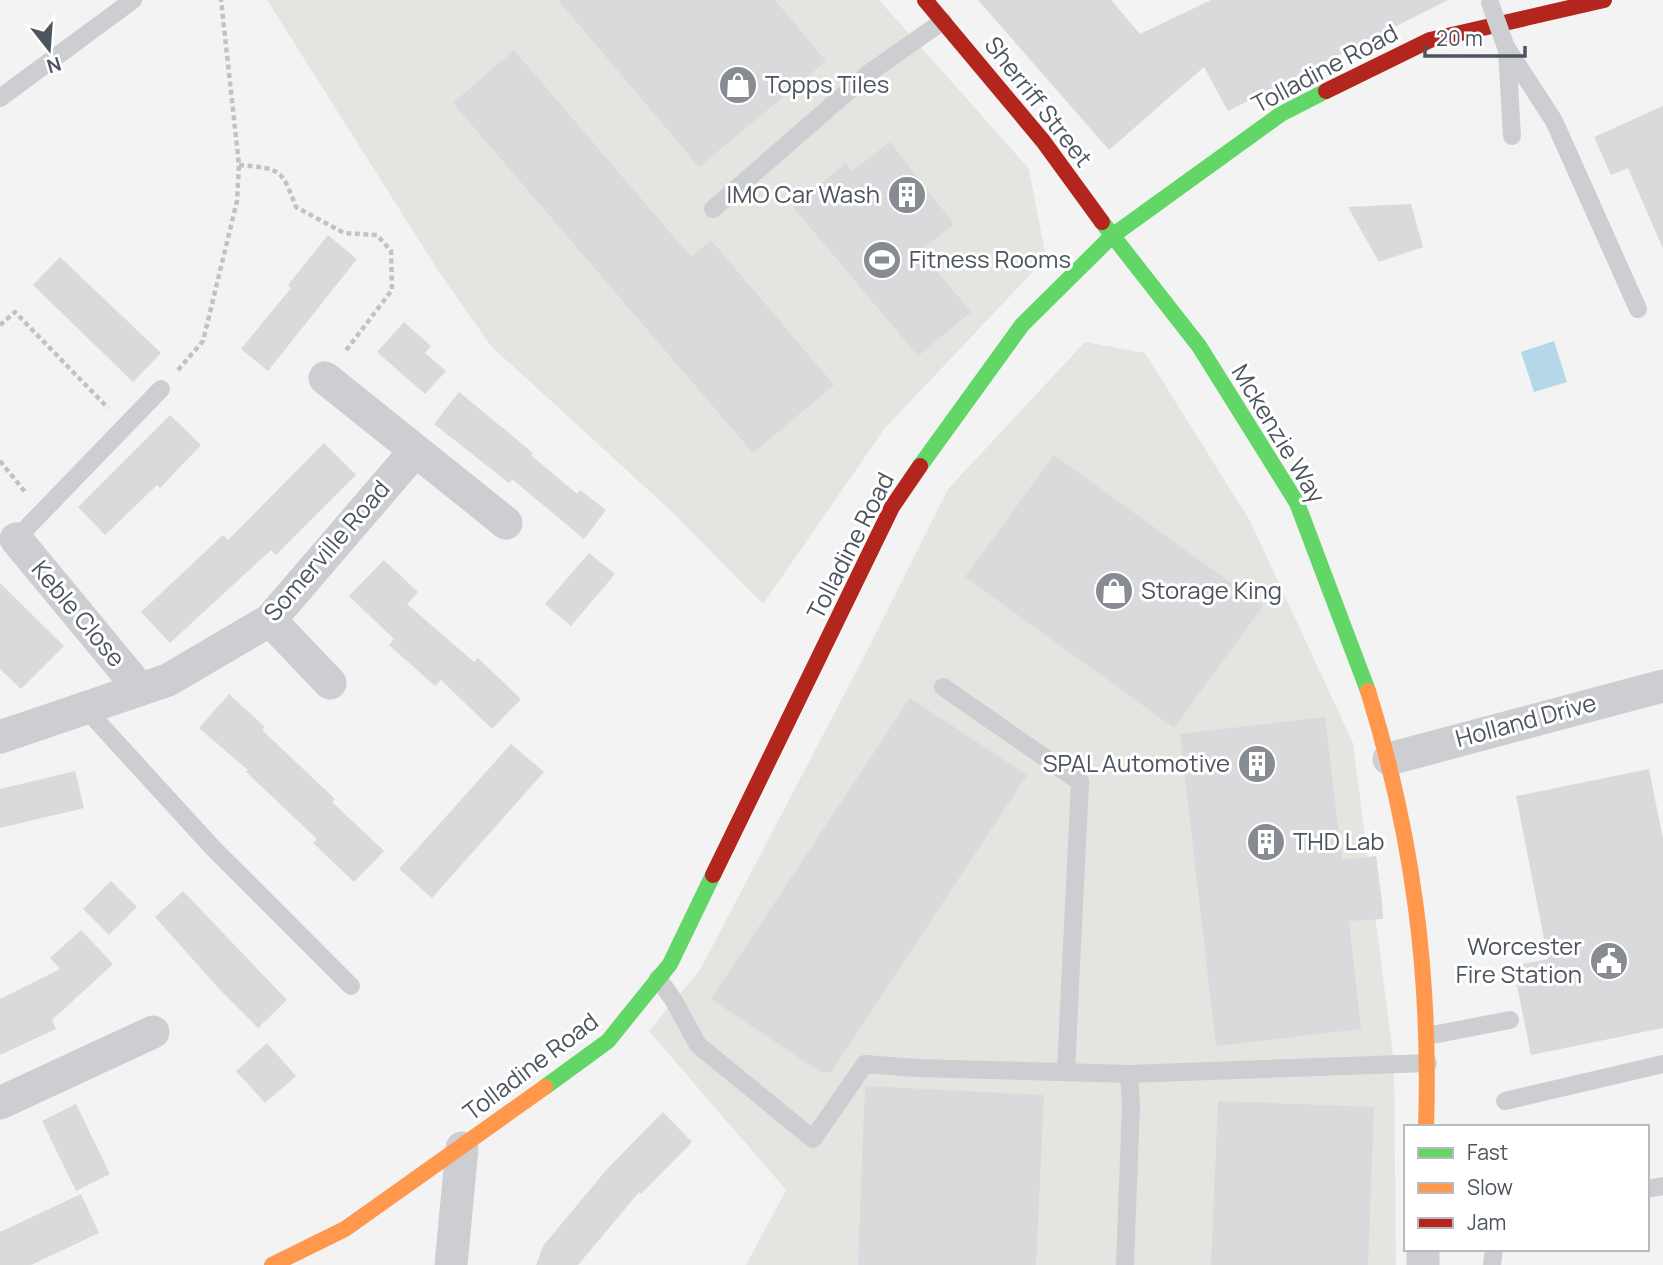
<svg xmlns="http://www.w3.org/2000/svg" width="1663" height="1265" font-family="Manrope,sans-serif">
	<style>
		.commercial { fill: #e4e4e1 }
		.water { fill: #b5d8e8 }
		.building { fill: #dadadc }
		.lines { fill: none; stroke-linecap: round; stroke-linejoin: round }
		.path { stroke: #bdc5c3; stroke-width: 4.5; stroke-dasharray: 5 3.5; stroke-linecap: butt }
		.lane { stroke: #cdced1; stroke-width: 18 }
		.street { stroke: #cdced1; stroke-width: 33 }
		.fast { stroke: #63d668; stroke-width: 16 }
		.slow { stroke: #ff974d; stroke-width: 16 }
		.jam { stroke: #b3261e; stroke-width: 16 }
		.lane-bridge { stroke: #cdced1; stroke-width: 18 }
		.labels { text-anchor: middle; stroke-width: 6; stroke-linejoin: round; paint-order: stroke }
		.street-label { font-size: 24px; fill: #4c545e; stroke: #fff }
		.poi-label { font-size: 24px; fill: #4c545e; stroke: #fff; text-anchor: start }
	</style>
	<rect width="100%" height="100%" fill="#f4f3f3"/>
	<g class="commercial">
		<path d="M 267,0 L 879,0 L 1029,169 L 1046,258 L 885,428 L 763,604 L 670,510 L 491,346 L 439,272 Z"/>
		<path d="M 1085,342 L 1145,353 L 1250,521 L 1353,743 L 1394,1063 L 1396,1265 L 746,1265 L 786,1190 L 649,1031 L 700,970 L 868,649 L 948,489 Z"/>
	</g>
	<path class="water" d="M 1554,341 L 1567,382 L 1534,392 L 1521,352 Z"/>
	<g class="building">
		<path d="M 558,0 L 775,0 L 826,61 L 699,167 Z"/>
		<path d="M 978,0 L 1111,0 L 1140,34 L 1211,0 L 1448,0 L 1228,111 L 1204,67 L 1109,150 Z"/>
		<path d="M 514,50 L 691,257 L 711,240 L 834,385 L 753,453 L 453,103 Z"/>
		<path d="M 1663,106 L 1663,249 L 1628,168 L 1611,175 L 1594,137 Z"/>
		<path d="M 890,142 L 954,224 L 920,251 L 971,312 L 918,356 L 793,207 L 846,163 L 852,171 Z"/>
		<path d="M 1411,204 L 1423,247 L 1379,262 L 1348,207 Z"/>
		<path d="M 328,235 L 357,259 L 268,371 L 241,349 L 291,288 L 288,285 Z"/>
		<path d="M 60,257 L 161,353 L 133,382 L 33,285 Z"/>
		<path d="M 404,322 L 431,346 L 425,353 L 446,371 L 425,394 L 377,352 Z"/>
		<path d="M 459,392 L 533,453 L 531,455 L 577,494 L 580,490 L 606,510 L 584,539 L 512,479 L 509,483 L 434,424 Z"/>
		<path d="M 170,415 L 201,445 L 160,488 L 157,485 L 105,535 L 78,507 Z"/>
		<path d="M 324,443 L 356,475 L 276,555 L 271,550 L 170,643 L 141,612 L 223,535 L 228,540 Z"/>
		<path d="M 1054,455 L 1263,606 L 1174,728 L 965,577 Z"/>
		<path d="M 589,553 L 615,574 L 571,626 L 545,604 Z"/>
		<path d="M 384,560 L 418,592 L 407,604 L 474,662 L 478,658 L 521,699 L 492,729 L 441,680 L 435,686 L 389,645 L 394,639 L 349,596 Z"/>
		<path d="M 0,583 L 64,646 L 21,689 L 0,669 Z"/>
		<path d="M 229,694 L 265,727 L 262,730 L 335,799 L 332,802 L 384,851 L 354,882 L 313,843 L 317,839 L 246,772 L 248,770 L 199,728 Z"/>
		<path d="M 910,698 L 1027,775 L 831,1072 L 820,1072 L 711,999 Z"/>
		<path d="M 1325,717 L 1342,860 L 1376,856 L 1382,902 L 1383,919 L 1349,921 L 1361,1029 L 1216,1046 L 1180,734 Z"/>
		<path d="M 511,744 L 544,772 L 432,898 L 399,869 Z"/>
		<path d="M 1649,769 L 1663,839 L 1663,1028 L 1531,1055 L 1513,966 L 1548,959 L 1516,796 Z"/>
		<path d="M 75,771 L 84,808 L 0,828 L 0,789 Z"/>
		<path d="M 111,881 L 137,907 L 109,935 L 83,909 Z"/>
		<path d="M 183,891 L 287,1000 L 258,1028 L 221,991 L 155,917 Z"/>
		<path d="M 81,930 L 113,964 L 52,1020 L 56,1029 L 0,1055 L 0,999 L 60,969 L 50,958 Z"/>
		<path d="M 267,1043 L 296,1076 L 265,1103 L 236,1071 Z"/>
		<path d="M 865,1086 L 1044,1095 L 1036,1265 L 858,1265 Z"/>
		<path d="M 1218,1101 L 1374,1107 L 1368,1265 L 1211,1265 Z"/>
		<path d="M 76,1104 L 110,1174 L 76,1191 L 42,1121 Z"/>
		<path d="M 663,1112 L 692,1142 L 641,1194 L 639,1192 L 578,1265 L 536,1265 L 543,1246 L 608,1168 Z"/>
		<path d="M 81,1194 L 99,1233 L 31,1265 L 0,1265 L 0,1232 Z"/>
	</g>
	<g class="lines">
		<g class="path">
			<path d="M 239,165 C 280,169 281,167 296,207 L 344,233 L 377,235 L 391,251 L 392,290 L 344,353"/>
			<path d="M 0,325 L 15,312 L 108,408"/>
			<path d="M 178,370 L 203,341 L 237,201 L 239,165 L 221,0"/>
			<path d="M 0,461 L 26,493"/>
		</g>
		<g class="lane">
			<path d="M 1506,47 L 1554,121 L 1638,309"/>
			<path d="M 1507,50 L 1512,136"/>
			<path d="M 0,98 L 133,0"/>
			<path d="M 713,209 L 869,73 L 943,21"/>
			<path d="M 16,539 L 161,389"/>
			<path d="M 943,687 L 1080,782 L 1066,1070"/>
			<path d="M 85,708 L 213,848 L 351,986"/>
			<path d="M 658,978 L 674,1001 L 698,1045 L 813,1139 L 865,1064 L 917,1068 L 1129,1074 L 1428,1063"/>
			<path d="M 1427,1036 L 1510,1020"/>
			<path d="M 1505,1101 L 1663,1064"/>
			<path d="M 1647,1189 L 1663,1186"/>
			<path d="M 1125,1265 L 1131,1104 L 1129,1074"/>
			<path d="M 1492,1265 L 1494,1249"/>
		</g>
		<g class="street">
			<path d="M 325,378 L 506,523"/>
			<path d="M 16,539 L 140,689"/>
			<path d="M 270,620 L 330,683"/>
			<path d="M 0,737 L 168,680 L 270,620 L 415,451"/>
			<path d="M 1389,759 L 1663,686"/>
			<path d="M 0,1103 L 153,1032"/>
			<path d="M 451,1265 L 462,1148"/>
			<path d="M 1423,1265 L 1423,1249"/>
		</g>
		<g class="fast">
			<path d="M 1102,222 L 1199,346 L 1297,503 L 1368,691"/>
			<path d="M 920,466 L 1022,325 L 1112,236 L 1281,114 L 1326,91"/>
			<path d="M 545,1087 L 608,1041 L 670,964 L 713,875"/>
		</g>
		<g class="slow">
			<path d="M 1368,691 C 1413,835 1431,976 1426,1127"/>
			<path d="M 272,1265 L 345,1229 L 545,1087"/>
		</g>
		<g class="jam">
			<path d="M 925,0 L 1043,141 L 1102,222"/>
			<path d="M 1326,91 L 1430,40 L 1604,0"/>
			<path d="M 713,875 L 892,507 L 920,466"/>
		</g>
		<path class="lane-bridge" d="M 1490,3 L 1506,47"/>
	</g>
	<defs>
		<symbol id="shop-disc" viewBox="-11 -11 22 22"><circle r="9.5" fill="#878c92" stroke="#fff"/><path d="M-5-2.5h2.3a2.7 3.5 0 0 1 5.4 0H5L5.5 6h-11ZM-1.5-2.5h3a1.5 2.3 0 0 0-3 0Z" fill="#fff"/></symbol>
		<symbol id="building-disc" viewBox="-11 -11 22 22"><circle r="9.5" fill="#878c92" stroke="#fff"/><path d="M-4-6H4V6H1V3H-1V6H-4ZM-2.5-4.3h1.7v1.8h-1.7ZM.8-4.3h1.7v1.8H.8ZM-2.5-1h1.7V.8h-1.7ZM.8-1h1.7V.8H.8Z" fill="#fff"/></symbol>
		<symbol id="stadium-disc" viewBox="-11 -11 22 22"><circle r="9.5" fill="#878c92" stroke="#fff"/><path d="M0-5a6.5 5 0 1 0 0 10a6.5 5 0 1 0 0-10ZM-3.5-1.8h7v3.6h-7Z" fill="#fff"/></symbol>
		<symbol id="civic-disc" viewBox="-11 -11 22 22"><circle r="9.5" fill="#878c92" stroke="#fff"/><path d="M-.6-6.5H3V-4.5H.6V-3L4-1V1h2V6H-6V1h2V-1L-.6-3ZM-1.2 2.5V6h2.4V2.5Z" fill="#fff"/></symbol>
	</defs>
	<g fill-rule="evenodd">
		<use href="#shop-disc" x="716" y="63" width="44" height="44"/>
		<use href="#building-disc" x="885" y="173" width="44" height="44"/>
		<use href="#stadium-disc" x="860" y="238" width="44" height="44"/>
		<use href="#shop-disc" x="1092" y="569" width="44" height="44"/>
		<use href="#building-disc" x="1235" y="742" width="44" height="44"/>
		<use href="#building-disc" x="1244" y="820" width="44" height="44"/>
		<use href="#civic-disc" x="1587" y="939" width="44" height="44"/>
	</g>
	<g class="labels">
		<g class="street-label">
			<text transform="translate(1325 69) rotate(-28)" y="8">Tolladine Road</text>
			<text transform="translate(1038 102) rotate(52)" y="8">Sherriff Street</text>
			<text transform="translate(1278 434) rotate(59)" y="8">Mckenzie Way</text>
			<text transform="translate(851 546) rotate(-63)" y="8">Tolladine Road</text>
			<text transform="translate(327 551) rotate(-49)" y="8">Somerville Road</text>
			<text transform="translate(78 614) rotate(50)" y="8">Keble Close</text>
			<text transform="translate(1526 721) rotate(-15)" y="8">Holland Drive</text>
			<text transform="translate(531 1067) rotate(-37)" y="8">Tolladine Road</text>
		</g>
		<g class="poi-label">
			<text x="765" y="93">Topps Tiles</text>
			<text x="880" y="203" text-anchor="end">IMO Car Wash</text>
			<text x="909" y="268">Fitness Rooms</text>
			<text x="1141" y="599">Storage King</text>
			<text x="1230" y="772" text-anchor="end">SPAL Automotive</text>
			<text x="1293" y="850">THD Lab</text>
			<text x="1582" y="955" text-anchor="end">Worcester<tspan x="1582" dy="28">Fire Station</tspan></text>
		</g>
	</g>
	<rect x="1404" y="1125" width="245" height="126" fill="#ffffff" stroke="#b7bbbf" stroke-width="2"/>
	<rect x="1418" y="1148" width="35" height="10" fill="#63d668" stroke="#b7bbbf" stroke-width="2"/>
	<text x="1467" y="1160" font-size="21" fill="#4c545e">Fast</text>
	<rect x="1418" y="1183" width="35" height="10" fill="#ff974d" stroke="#b7bbbf" stroke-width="2"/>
	<text x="1467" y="1195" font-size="21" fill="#4c545e">Slow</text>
	<rect x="1418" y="1218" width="35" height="10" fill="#b3261e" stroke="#b7bbbf" stroke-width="2"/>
	<text x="1467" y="1230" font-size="21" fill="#4c545e">Jam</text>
	<g transform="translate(49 49) rotate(163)" stroke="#ffffff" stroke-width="5" paint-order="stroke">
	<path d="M0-5L12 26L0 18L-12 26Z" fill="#4c545e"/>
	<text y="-10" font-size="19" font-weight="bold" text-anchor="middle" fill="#4c545e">N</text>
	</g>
	<path d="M1425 46v10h100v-10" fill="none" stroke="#4c545e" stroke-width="3.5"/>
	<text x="1436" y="46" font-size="21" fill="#4c545e" stroke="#ffffff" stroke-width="5" paint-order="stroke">20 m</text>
</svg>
